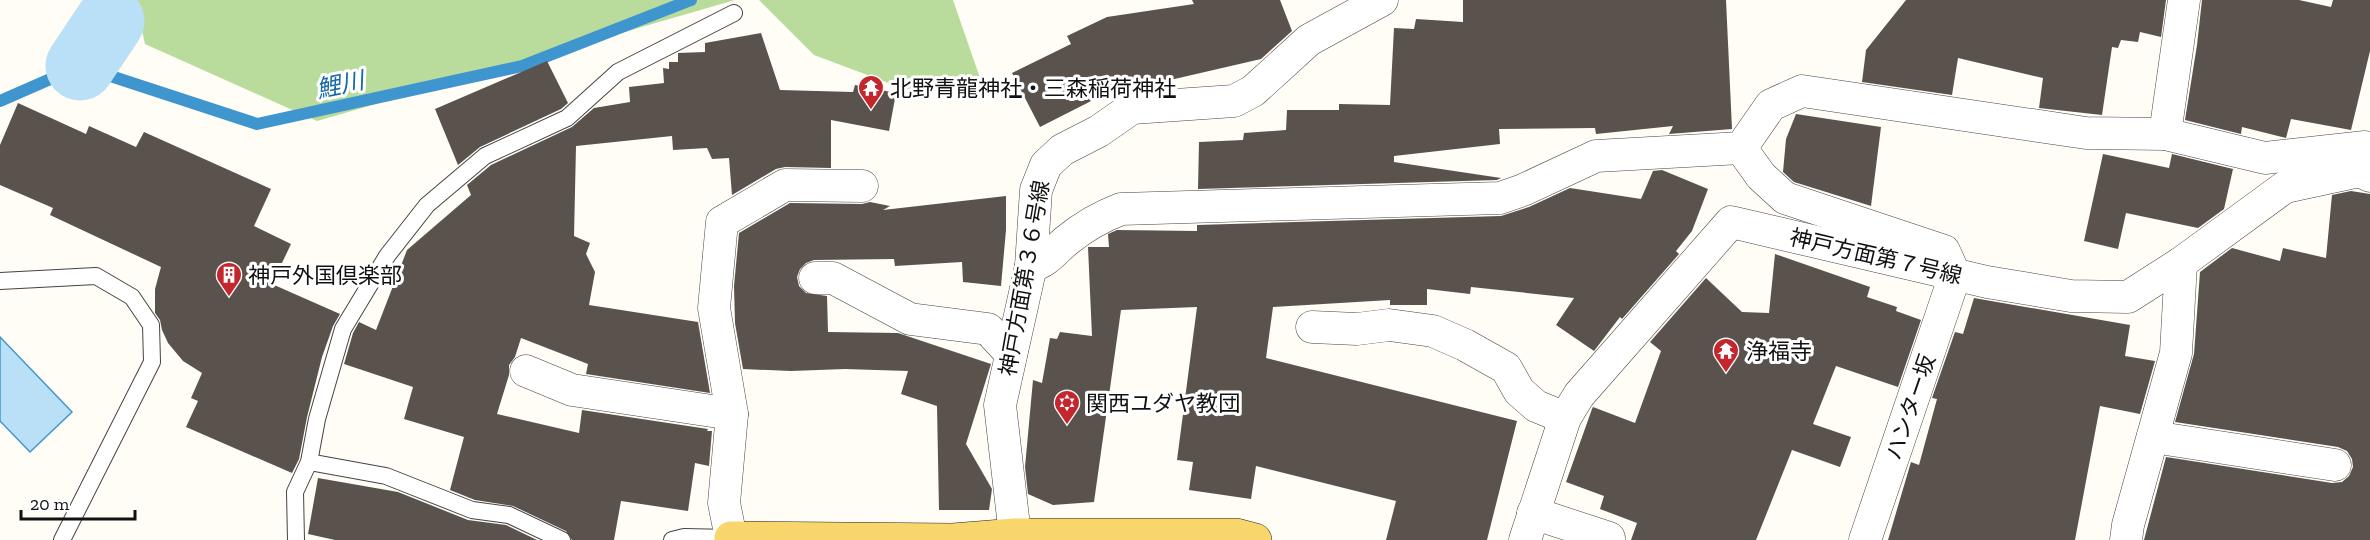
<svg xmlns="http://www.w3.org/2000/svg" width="2370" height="540" font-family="'Zilla Slab','Noto Sans JP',serif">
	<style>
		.forest { fill: #b9dc9c }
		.water { fill: #b9e0f7; stroke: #3f96cf; stroke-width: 1.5 }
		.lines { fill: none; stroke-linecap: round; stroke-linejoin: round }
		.stream { stroke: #3f96cf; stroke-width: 12 }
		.river { stroke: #b9e0f7; stroke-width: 69 }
		.building { fill: #5a524d }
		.lane-casing { stroke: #444; stroke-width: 18 }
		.street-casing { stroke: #444; stroke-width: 33 }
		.primary-casing { stroke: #222; stroke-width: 34 }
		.lane { stroke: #fff; stroke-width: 16 }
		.street { stroke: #fff; stroke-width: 32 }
		.primary { stroke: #f9d66b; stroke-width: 33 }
		.labels { text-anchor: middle; stroke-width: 6; stroke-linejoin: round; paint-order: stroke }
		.poi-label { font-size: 22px; fill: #111; stroke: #fff; text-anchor: start }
		.street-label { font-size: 22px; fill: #111; stroke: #fff }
		.water-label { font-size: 24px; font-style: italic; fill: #1768a6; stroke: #fff }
	</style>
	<rect width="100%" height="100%" fill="#fffdf5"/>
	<g class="forest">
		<path d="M 135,0 L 735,0 L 317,121 L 145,44 Z"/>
		<path d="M 759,0 L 953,0 L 980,78 L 918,94 L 814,55 Z"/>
	</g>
	<path class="water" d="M 0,337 L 72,412 L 30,452 L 0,421 Z"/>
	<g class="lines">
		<g class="stream">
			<path d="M 103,0 L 110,21"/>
			<path d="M 0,101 L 80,66 L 257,124 L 522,66 L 691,0"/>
		</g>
		<path class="river" d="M 80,66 L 110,21"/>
	</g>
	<g class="building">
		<path d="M 1192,0 L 1280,0 L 1292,31 L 1261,59 L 1101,96 L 1040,127 L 1012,73 L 1071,44 L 1067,36 L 1107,17 L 1194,4 Z"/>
		<path d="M 1463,0 L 1726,0 L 1732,129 L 1669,134 L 1673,126 L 1596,134 L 1595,128 L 1499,129 L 1500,144 L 1394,156 L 1394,162 L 1501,178 L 1497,180 L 1198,189 L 1199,142 L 1243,140 L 1244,133 L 1286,130 L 1287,110 L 1339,110 L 1339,104 L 1390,105 L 1394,28 L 1414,29 L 1416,19 L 1463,22 Z"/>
		<path d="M 1906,0 L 2166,0 L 2161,37 L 2140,32 L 2138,42 L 2121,40 L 2118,48 L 2112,47 L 2102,115 L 2039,108 L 2043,78 L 1958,58 L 1952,95 L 1862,82 L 1866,50 Z"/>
		<path d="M 2202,0 L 2299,0 L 2331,7 L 2333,0 L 2370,0 L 2370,51 L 2351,130 L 2291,119 L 2286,138 L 2242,127 L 2241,134 L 2185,120 L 2197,45 Z"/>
		<path d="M 761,33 L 780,90 L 853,92 L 855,85 L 896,93 L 889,131 L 831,120 L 831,168 L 785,167 L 776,169 L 732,195 L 729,158 L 712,159 L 707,148 L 673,150 L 672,136 L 576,146 L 574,236 L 590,243 L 586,254 L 595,272 L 589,305 L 698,322 L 710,393 L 586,374 L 588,364 L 521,338 L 515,357 L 509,365 L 509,375 L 497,414 L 579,433 L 582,410 L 708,429 L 707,431 L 712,431 L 709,466 L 695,463 L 688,511 L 621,501 L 614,540 L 572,540 L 566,531 L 513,506 L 475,500 L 450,490 L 464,437 L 404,419 L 413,387 L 344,364 L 353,333 L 359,322 L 376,330 L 407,250 L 471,195 L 467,185 L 491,165 L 572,127 L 594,108 L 630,102 L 629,87 L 664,83 L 663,68 L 669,69 L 669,62 L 678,62 L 678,53 L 705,52 L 705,43 Z"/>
		<path d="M 547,61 L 568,103 L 561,109 L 480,147 L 458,165 L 435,109 Z"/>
		<path d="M 18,103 L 86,134 L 89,126 L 136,147 L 144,132 L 271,189 L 254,226 L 291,244 L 272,284 L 340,314 L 333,326 L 322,357 L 307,417 L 299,459 L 292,473 L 186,427 L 198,401 L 191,398 L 202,373 L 183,361 L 168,343 L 162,330 L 160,320 L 155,313 L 155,289 L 161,267 L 50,215 L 53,208 L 0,185 L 0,145 Z"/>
		<path d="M 1796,114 L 1881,127 L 1871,206 L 1794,182 L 1783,172 L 1786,139 Z"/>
		<path d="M 2103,154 L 2169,168 L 2172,154 L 2233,169 L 2224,209 L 2198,228 L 2126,213 L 2118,249 L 2084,241 Z"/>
		<path d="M 1662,170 L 1708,189 L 1692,231 L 1676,251 L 1679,254 L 1622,319 L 1620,317 L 1594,351 L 1556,325 L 1574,298 L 1471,287 L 1470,294 L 1427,289 L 1427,305 L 1390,305 L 1390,300 L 1273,307 L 1266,358 L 1517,421 L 1487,540 L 1386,540 L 1396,501 L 1256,466 L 1251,499 L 1189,490 L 1193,462 L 1177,460 L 1197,307 L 1121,310 L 1094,502 L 1053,505 L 1028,494 L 1025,467 L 1033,380 L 1042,383 L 1050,338 L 1057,339 L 1060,332 L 1092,336 L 1088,247 L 1109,247 L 1108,234 L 1117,230 L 1197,231 L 1197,225 L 1501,216 L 1529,207 L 1570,188 L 1641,199 L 1653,171 Z"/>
		<path d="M 2351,191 L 2370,194 L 2370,540 L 2144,540 L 2166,457 L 2332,483 L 2342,482 L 2349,476 L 2353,467 L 2352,459 L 2347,451 L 2338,447 L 2175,422 L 2194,354 L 2200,272 L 2232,248 L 2280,261 L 2283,248 L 2326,258 L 2332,195 Z"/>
		<path d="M 1006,196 L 1006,230 L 1001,286 L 963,282 L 962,262 L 895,266 L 894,259 L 814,260 L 806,263 L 800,269 L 797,277 L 799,286 L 806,293 L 827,296 L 828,332 L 898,333 L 991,364 L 966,444 L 992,489 L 989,510 L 939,510 L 937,406 L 901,394 L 908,371 L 845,369 L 791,371 L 743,369 L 735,323 L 734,286 L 739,233 L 790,203 L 862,204 L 870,202 L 890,206 L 883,210 Z"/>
		<path d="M 1775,254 L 1870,287 L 1867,297 L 1897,307 L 1896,311 L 1921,320 L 1898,387 L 1836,366 L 1813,424 L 1851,437 L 1840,467 L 1792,450 L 1756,540 L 1631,540 L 1637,523 L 1600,509 L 1604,496 L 1566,482 L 1592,409 L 1593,407 L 1635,423 L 1661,351 L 1650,342 L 1706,278 L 1742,312 L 1769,313 Z"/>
		<path d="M 1974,298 L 2130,325 L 2125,356 L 2155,361 L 2140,414 L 2100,406 L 2075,540 L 1888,540 L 1911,462 L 1919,465 L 1937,399 L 1932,398 L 1955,332 L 1963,334 Z"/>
		<path d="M 318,478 L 398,492 L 468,520 L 506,525 L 537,540 L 335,540 L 308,534 Z"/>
	</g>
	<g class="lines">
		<defs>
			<g id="lane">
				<path d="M 0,281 L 96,276 L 132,297 L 151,325 L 152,362 L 62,540"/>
				<path d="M 309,462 L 386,476 L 472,510 L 509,515 L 562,540"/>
				<path d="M 296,540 L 295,492 L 309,462 L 317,419 L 343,329 L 387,256 L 427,205 L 485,156 L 567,118 L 618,72 L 734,13"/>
				<path d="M 672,540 L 684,537 L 731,538"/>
			</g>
			<g id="street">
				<path d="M 2165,134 L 2184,0"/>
				<path d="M 1741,148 L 1761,176 L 1785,198 L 1944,251 L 1955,275 L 1865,540"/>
				<path d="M 1031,266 C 1047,262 1054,251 1066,241 C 1083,227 1100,217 1121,209 L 1500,198 L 1523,190 L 1596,156 L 1741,148 L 1771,105 L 1802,91 L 2086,133 L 2165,134 L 2265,158 L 2365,147"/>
				<path d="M 815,278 L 833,278 L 910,319 L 988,329 L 1011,354"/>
				<path d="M 1312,327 L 1357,329 L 1389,325 L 1433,331 L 1465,345 L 1506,368 L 1519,391 L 1536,406 L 1565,418"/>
				<path d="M 526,371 L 572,390 L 732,414"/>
				<path d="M 2153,437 L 2335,465"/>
				<path d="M 1533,513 L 1609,538"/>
				<path d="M 1015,535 L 1000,405 L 1031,266 L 1036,190 L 1046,165 L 1062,150 L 1099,131 L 1132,108 L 1234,101 L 1253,91 L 1309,40 L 1382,0"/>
				<path d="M 731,538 L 724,503 L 732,414 L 714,308 L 722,222 L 785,185 L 862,186"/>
				<path d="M 1525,540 L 1565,418 L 1579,395 L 1731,222 L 1987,282 L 2071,296 L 2128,297 L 2181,263 L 2285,187 L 2359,171 L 2370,176"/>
				<path d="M 2126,540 L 2128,525 L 2176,353 L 2181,263"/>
			</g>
			<path id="primary" d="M 731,540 L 731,538 L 953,540 L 1015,535 L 1236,535 L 1255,540"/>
		</defs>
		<use href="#lane" class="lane-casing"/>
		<use href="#street" class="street-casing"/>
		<use href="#primary" class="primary-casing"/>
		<use href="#lane" class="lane"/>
		<use href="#street" class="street"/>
		<use href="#primary" class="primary"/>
	</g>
	<defs>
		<symbol id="temple-pin" viewBox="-11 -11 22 30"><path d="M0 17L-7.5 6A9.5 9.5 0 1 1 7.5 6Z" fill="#c4262e" stroke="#fff"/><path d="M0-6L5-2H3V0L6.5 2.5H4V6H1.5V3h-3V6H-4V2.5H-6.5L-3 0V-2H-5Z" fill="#fff"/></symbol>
		<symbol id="building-pin" viewBox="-11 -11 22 30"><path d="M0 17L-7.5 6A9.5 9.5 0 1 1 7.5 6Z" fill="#c4262e" stroke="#fff"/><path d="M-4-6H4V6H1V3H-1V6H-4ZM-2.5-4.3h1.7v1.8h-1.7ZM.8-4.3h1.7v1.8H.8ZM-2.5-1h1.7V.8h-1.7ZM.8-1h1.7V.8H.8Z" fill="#fff"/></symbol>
		<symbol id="synagogue-pin" viewBox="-11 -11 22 30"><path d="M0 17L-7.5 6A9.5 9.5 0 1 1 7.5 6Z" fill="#c4262e" stroke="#fff"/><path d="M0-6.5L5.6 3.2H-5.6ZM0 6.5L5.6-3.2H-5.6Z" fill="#fff"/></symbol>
	</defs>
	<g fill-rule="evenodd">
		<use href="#temple-pin" x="856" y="73" width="30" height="40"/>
		<use href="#building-pin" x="214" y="260" width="30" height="40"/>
		<use href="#temple-pin" x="1711" y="336" width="30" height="40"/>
		<use href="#synagogue-pin" x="1052" y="388" width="30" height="40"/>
	</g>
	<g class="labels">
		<g class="poi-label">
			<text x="890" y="96">北野青龍神社・三森稲荷神社</text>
			<text x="248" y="283">神戸外国倶楽部</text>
			<text x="1746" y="359">浄福寺</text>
			<text x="1086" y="411">関西ユダヤ教団</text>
		</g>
		<g class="street-label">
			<text transform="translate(1876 256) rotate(13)" y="8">神戸方面第７号線</text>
			<text transform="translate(1024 278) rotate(-80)" y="8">神戸方面第３６号線</text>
			<text transform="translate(1910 407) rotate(-71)" y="8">ハンター坂</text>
		</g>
		<g class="water-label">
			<text transform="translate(340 85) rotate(-12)" y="8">鯉川</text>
		</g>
	</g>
	<path d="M21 510v9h114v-9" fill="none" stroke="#111111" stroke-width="3"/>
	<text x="30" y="510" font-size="18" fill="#111111" stroke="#ffffff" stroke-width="4.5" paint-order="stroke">20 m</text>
</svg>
